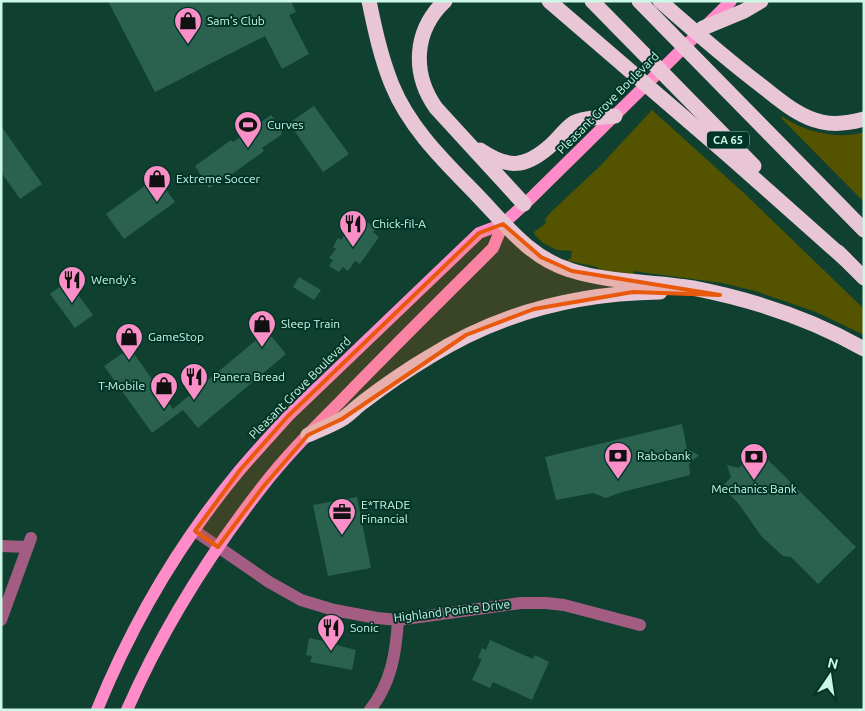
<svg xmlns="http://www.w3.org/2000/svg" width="865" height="711" font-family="Ubuntu,sans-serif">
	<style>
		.green { fill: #545300 }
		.building { fill: #2b624f }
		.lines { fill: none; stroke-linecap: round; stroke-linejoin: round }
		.street { stroke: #a35d82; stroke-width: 12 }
		.primary { stroke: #ff8cc9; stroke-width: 12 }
		.highway { stroke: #e9c6d6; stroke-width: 15 }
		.marked { fill: #e8590c; fill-opacity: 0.2; stroke: #e8590c; stroke-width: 4; stroke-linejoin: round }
		.labels { text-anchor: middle; stroke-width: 4; stroke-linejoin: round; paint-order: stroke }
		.shield { fill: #013527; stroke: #90bdad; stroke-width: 1 }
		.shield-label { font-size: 11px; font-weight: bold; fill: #cdf7e6 }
		.poi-label { font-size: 12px; fill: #cdf7e6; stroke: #013527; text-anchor: start }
		.street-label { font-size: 12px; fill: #cdf7e6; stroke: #013527 }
	</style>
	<rect width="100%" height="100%" fill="#0f4030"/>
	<g class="green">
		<path d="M 652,110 L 745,194 L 864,309 L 864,335 L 816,312 L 755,291 L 722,283 L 633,271 L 634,274 L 600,270 L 597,267 L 569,261 L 567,260 L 571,258 L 572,251 L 557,250 L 543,243 L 535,235 L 534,232 L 546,223 L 545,219 L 551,212 L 600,166 Z"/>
		<path d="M 783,117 C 805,132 837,140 864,132 L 864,202 L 784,121 L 781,118 Z"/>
	</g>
	<g class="building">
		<path d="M 108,1 L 291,1 L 296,12 L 289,15 L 309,54 L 282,69 L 265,36 L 155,92 Z"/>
		<path d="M 314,106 L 349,154 L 323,172 L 289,123 Z"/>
		<path d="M 271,115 L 282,129 L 281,135 L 262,148 L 264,151 L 225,179 L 223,177 L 209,188 L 195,166 L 231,140 L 233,142 Z"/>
		<path d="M 1,126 L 42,184 L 20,199 L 1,172 Z"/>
		<path d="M 157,177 L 175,202 L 124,239 L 106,214 Z"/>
		<path d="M 354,221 L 359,224 L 361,221 L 364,223 L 365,221 L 376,228 L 373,232 L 379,237 L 360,264 L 355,261 L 348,271 L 343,267 L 339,272 L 329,266 L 333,260 L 329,258 L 336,249 L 333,247 L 338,238 L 341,240 Z"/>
		<path d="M 299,277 L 321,290 L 314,300 L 293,287 Z"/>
		<path d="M 68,281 L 93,315 L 75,328 L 50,294 Z"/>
		<path d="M 267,331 L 286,354 L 198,428 L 183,410 L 152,433 L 104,366 L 130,348 L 173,409 Z"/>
		<path d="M 682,424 L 687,449 L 699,455 L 689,464 L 690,475 L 622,492 L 606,498 L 593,493 L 556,500 L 545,457 Z"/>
		<path d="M 757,449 L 856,547 L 818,584 L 791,557 L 783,556 L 762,537 L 738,503 L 722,487 L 731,477 L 727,465 L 739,468 Z"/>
		<path d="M 357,497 L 371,568 L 328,576 L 313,505 Z"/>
		<path d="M 309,638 L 333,643 L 333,644 L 356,650 L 352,670 L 310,662 L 312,656 L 306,655 Z"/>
		<path d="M 490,640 L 533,659 L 535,655 L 549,662 L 532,700 L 493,682 L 490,688 L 472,680 L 482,659 L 478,658 L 482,648 L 486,650 Z"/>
	</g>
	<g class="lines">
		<g class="street">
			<path d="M 195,531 L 269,582 L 301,600 L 334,610 L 377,618 L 398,620 L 521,603 L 546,603 L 564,605 L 640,625"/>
			<path d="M 1,546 L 27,547"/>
			<path d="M 1,620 L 31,538"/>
			<path d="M 370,710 C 391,683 396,654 398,620"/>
		</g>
		<g class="primary">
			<path d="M 97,710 C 132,624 180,542 239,471 C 255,452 272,434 288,416 L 479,233 L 503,224 L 529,200 L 731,1"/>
			<path d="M 127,710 C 162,630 209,555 262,487 C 285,457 312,430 339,403 C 389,351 442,299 493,248 L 503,224"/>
		</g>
		<g class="highway">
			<path d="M 369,1 C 375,30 381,58 392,85 C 410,129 445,162 477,195 C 505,224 530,258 570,270 C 609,283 653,281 693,288 C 754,300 810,318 864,349"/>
			<path d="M 445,1 C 413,31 412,74 436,108 L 524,204"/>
			<path d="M 549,1 L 729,156 L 845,259"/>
			<path d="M 592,1 L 754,166"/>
			<path d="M 639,1 L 864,230"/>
			<path d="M 660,1 C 694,31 727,60 763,87 C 781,101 799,117 822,122 C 836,125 850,123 864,119"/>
			<path d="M 703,28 L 744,11 L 761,1"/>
			<path d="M 480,150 C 508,169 525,168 550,146 C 558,139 564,130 572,124 C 579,118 605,117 615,116"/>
			<path d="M 838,252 L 864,278"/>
			<path d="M 308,435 C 319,430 332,425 342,419 C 350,414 356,407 363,402 C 384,386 407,370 429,357 C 499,313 578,293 660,292"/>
		</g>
	</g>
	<path class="marked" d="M 503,224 L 541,257 L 572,271 L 720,295 L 633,292 L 534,309 L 466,335 L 342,419 L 308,435 L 263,487 L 218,547 L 195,531 L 240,470 L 288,416 L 479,233 Z"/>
	<defs>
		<symbol id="shop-pin" viewBox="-11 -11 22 30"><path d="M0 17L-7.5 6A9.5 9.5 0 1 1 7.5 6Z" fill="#fa8fc7" stroke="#013527"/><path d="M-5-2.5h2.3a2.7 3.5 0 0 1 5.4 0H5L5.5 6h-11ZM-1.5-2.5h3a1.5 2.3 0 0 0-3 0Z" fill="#111"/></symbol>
		<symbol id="stadium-pin" viewBox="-11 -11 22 30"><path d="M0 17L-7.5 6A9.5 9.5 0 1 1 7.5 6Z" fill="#fa8fc7" stroke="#013527"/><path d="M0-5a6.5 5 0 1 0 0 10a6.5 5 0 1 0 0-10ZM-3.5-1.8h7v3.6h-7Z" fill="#111"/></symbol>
		<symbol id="restaurant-pin" viewBox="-11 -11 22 30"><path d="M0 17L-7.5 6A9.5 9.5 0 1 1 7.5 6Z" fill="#fa8fc7" stroke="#013527"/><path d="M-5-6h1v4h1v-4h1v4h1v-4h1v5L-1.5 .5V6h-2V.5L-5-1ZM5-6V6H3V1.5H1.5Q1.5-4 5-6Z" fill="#111"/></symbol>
		<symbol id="bank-pin" viewBox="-11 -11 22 30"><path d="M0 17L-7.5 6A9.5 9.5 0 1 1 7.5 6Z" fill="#fa8fc7" stroke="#013527"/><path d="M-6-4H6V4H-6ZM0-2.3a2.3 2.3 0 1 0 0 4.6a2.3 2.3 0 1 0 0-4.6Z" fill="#111"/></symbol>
		<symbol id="office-pin" viewBox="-11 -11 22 30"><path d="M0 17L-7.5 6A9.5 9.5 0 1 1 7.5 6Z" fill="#fa8fc7" stroke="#013527"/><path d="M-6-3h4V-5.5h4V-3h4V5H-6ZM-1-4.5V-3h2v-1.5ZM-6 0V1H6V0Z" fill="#111"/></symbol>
	</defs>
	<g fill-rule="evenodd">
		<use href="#shop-pin" x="172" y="5" width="32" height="43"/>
		<use href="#stadium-pin" x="232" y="109" width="32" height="43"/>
		<use href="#shop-pin" x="141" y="163" width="32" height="43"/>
		<use href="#restaurant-pin" x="337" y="208" width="32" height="43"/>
		<use href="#restaurant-pin" x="56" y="264" width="32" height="43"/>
		<use href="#shop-pin" x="246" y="308" width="32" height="43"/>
		<use href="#shop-pin" x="113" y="321" width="32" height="43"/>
		<use href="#restaurant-pin" x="178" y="361" width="32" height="43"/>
		<use href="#shop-pin" x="148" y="370" width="32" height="43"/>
		<use href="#bank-pin" x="602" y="440" width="32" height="43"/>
		<use href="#bank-pin" x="738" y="441" width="32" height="43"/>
		<use href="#office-pin" x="326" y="496" width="32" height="43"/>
		<use href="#restaurant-pin" x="315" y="612" width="32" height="43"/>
	</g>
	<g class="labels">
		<rect class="shield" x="707" y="131.5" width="42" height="17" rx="4"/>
		<g class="shield-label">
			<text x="728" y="144">CA 65</text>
		</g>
		<g class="poi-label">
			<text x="207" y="25">Sam's Club</text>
			<text x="267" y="129">Curves</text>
			<text x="176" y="183">Extreme Soccer</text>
			<text x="372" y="228">Chick-fil-A</text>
			<text x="91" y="284">Wendy's</text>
			<text x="281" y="328">Sleep Train</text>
			<text x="148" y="341">GameStop</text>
			<text x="213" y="381">Panera Bread</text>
			<text x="145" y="390" text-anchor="end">T-Mobile</text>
			<text x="637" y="460">Rabobank</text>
			<text x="754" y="493" text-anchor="middle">Mechanics Bank</text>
			<text x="361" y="509">E*TRADE<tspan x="361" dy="14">Financial</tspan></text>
			<text x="350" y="632">Sonic</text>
		</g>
		<g class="street-label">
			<text transform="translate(608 103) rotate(-45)" y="4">Pleasant Grove Boulevard</text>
			<text transform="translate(300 388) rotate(-45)" y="4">Pleasant Grove Boulevard</text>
			<text transform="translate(452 611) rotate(-7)" y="4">Highland Pointe Drive</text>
		</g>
	</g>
	<rect width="865" height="711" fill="none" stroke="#cdf7e6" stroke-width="5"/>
	<g transform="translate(830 676) rotate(13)" stroke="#013527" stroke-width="4" paint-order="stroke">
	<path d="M0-4L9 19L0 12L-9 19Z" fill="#cdf7e6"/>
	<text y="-8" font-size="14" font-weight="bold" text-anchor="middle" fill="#cdf7e6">N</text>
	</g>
</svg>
